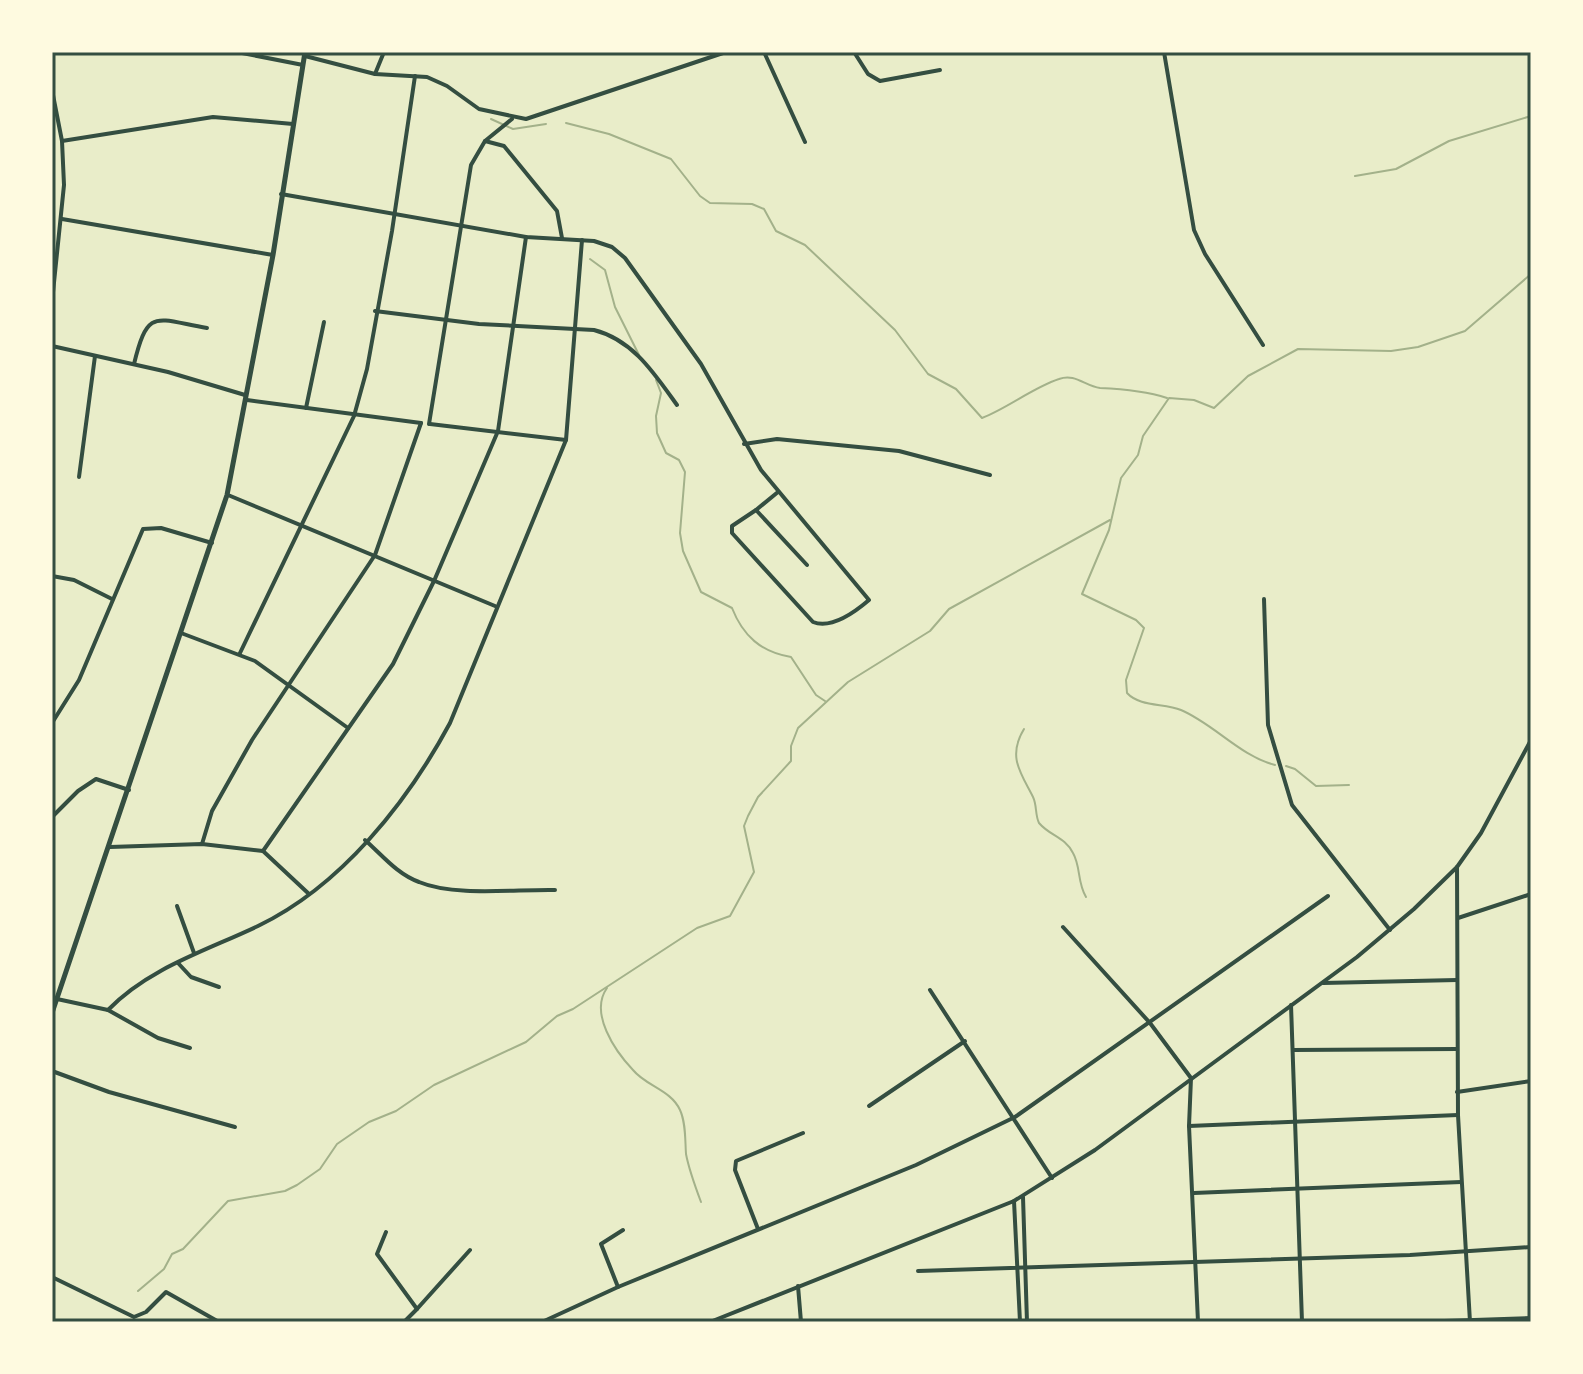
<svg xmlns="http://www.w3.org/2000/svg" width="1583" height="1374" font-family="'Source Sans 3',sans-serif">
	<style>
		.lines { fill: none; stroke-linecap: round; stroke-linejoin: round }
		.stream { stroke: #a3b18a; stroke-width: 2 }
		.minor { stroke: #344e41; stroke-width: 4 }
		.tertiary { stroke: #344e41; stroke-width: 5 }
		.neatline { fill: none; stroke: #344e41; stroke-width: 3 }
	</style>
	<rect width="100%" height="100%" fill="#e9edc9"/>
	<g class="lines">
		<g class="stream">
			<path d="M 491,119 L 513,129 L 546,124"/>
			<path d="M 566,123 L 609,134 L 671,159 L 700,196 L 710,203 L 752,204 L 764,209 L 776,231 L 805,245 L 895,330 L 928,374 L 956,389 L 982,418 C 1008,408 1032,388 1059,379 C 1075,373 1085,386 1100,388 C 1123,389 1146,391 1167,398"/>
			<path d="M 1355,176 L 1396,169 L 1449,141 L 1531,116"/>
			<path d="M 590,259 L 605,270 L 615,307 L 639,355"/>
			<path d="M 656,380 L 661,393 L 656,416 L 657,433 L 666,453 L 679,460 L 685,472 L 680,533 L 683,551 L 701,592 L 732,608 C 743,636 761,652 791,657 L 816,695 L 825,701"/>
			<path d="M 1024,729 C 1007,757 1021,773 1033,797 C 1037,805 1035,815 1039,823 C 1050,836 1065,837 1073,853 C 1081,867 1077,882 1086,897"/>
			<path d="M 1275,765 C 1240,756 1214,724 1181,710 C 1164,703 1140,707 1127,693 L 1126,680 L 1144,628 L 1136,620 L 1082,594 L 1109,530 L 1121,478 L 1138,455 L 1143,436 L 1169,398 L 1194,400 L 1214,408 L 1248,376 L 1298,349 L 1391,351 L 1418,347 L 1465,331 L 1531,274"/>
			<path d="M 1286,766 L 1295,769 L 1316,786 L 1349,785"/>
			<path d="M 607,988 C 589,1013 615,1051 633,1070 C 646,1086 671,1090 680,1110 C 686,1123 685,1140 686,1154 C 689,1170 695,1186 701,1202"/>
			<path d="M 138,1291 L 164,1269 L 172,1254 L 183,1249 L 228,1201 L 285,1191 L 297,1185 L 320,1169 L 337,1144 L 369,1122 L 396,1111 L 434,1085 L 526,1042 L 557,1016 L 573,1009 L 697,928 L 730,916 L 754,872 L 744,826 L 748,816 L 758,797 L 791,761 L 791,746 L 798,728 L 848,682 L 930,631 L 949,609 L 1110,520"/>
		</g>
		<g class="minor">
			<path d="M 237,52 L 303,65"/>
			<path d="M 764,52 L 805,142"/>
			<path d="M 854,52 L 868,74 L 880,81 L 940,70"/>
			<path d="M 1164,52 L 1194,230 L 1205,254 L 1263,345"/>
			<path d="M 305,56 L 375,74 L 427,77 L 447,86 L 479,109 L 526,119 L 726,52"/>
			<path d="M 52,57 L 52,52"/>
			<path d="M 375,74 L 384,52"/>
			<path d="M 52,90 L 62,141 L 64,185 L 52,302"/>
			<path d="M 62,141 L 213,117 L 293,124"/>
			<path d="M 485,141 L 504,146 L 557,211 L 562,238"/>
			<path d="M 281,194 L 526,237 L 594,241 L 612,247 L 625,258 L 701,364 L 761,470 L 869,600 C 855,612 831,629 813,622 L 732,533 L 732,526 L 756,510"/>
			<path d="M 62,219 L 273,255"/>
			<path d="M 375,311 L 479,324 L 594,330 C 633,340 654,373 677,405"/>
			<path d="M 52,346 L 168,372 L 245,395"/>
			<path d="M 134,364 C 148,307 155,319 207,328"/>
			<path d="M 247,400 L 421,423"/>
			<path d="M 306,408 L 324,322"/>
			<path d="M 429,424 L 471,165 L 485,141 L 512,119"/>
			<path d="M 430,424 L 566,440"/>
			<path d="M 744,444 L 777,439 L 899,451 L 990,475"/>
			<path d="M 79,477 L 95,356"/>
			<path d="M 778,492 L 756,510 L 807,565"/>
			<path d="M 228,495 L 495,606"/>
			<path d="M 52,576 L 74,580 L 112,599"/>
			<path d="M 1264,599 L 1268,725 L 1292,805 L 1390,930"/>
			<path d="M 181,633 L 255,661 L 348,728"/>
			<path d="M 240,653 L 354,416 L 367,369 L 392,231 L 415,76"/>
			<path d="M 52,723 L 79,680 L 143,529 L 161,528 L 212,543"/>
			<path d="M 52,817 L 78,791 L 96,779 L 129,790"/>
			<path d="M 365,840 C 382,855 397,874 419,882 C 455,897 516,889 555,890"/>
			<path d="M 202,844 L 212,811 L 252,740 L 375,555 L 421,423"/>
			<path d="M 110,847 L 202,844 L 263,851 L 309,894"/>
			<path d="M 263,851 L 393,664 L 434,581 L 498,431 L 526,237"/>
			<path d="M 1457,867 L 1458,1115 L 1470,1322"/>
			<path d="M 177,906 L 194,953"/>
			<path d="M 1458,918 L 1531,894"/>
			<path d="M 1063,927 L 1150,1023 L 1191,1078 L 1189,1126 L 1198,1322"/>
			<path d="M 178,963 L 191,977 L 219,987"/>
			<path d="M 1323,983 L 1457,980"/>
			<path d="M 930,990 L 1052,1178"/>
			<path d="M 57,999 L 108,1010 L 158,1038 L 190,1048"/>
			<path d="M 1291,1005 L 1302,1322"/>
			<path d="M 108,1010 C 148,968 208,950 258,926 C 341,886 407,803 450,723 L 566,440 L 582,240"/>
			<path d="M 1293,1050 L 1457,1049"/>
			<path d="M 52,1071 L 109,1092 L 235,1127"/>
			<path d="M 1457,1092 L 1531,1081"/>
			<path d="M 869,1106 L 965,1041"/>
			<path d="M 1189,1126 L 1458,1115"/>
			<path d="M 1194,1193 L 1461,1182"/>
			<path d="M 1023,1197 L 1027,1322"/>
			<path d="M 1014,1201 L 1020,1322"/>
			<path d="M 758,1229 L 735,1170 L 736,1161 L 803,1133"/>
			<path d="M 386,1232 L 377,1254 L 417,1309 L 470,1250"/>
			<path d="M 918,1271 L 1410,1255 L 1531,1247"/>
			<path d="M 52,1277 L 134,1317 L 146,1312 L 166,1292 L 219,1322"/>
			<path d="M 798,1286 L 801,1322"/>
			<path d="M 618,1287 L 601,1244 L 623,1230"/>
			<path d="M 404,1322 L 417,1309"/>
			<path d="M 542,1322 L 618,1287 L 916,1165 L 1015,1117 L 1328,896"/>
			<path d="M 710,1322 L 1014,1201 L 1095,1150 L 1357,957 L 1414,909 L 1457,867 L 1481,833 L 1531,740"/>
			<path d="M 1415,1322 L 1531,1318"/>
		</g>
		<path class="tertiary" d="M 52,1013 L 227,495 L 273,255 L 305,52"/>
	</g>
	<rect width="1583" height="1374" fill="none" stroke="#fefae0" stroke-width="108"/>
	<rect x="54" y="54" width="1475" height="1266" class="neatline"/>
</svg>
